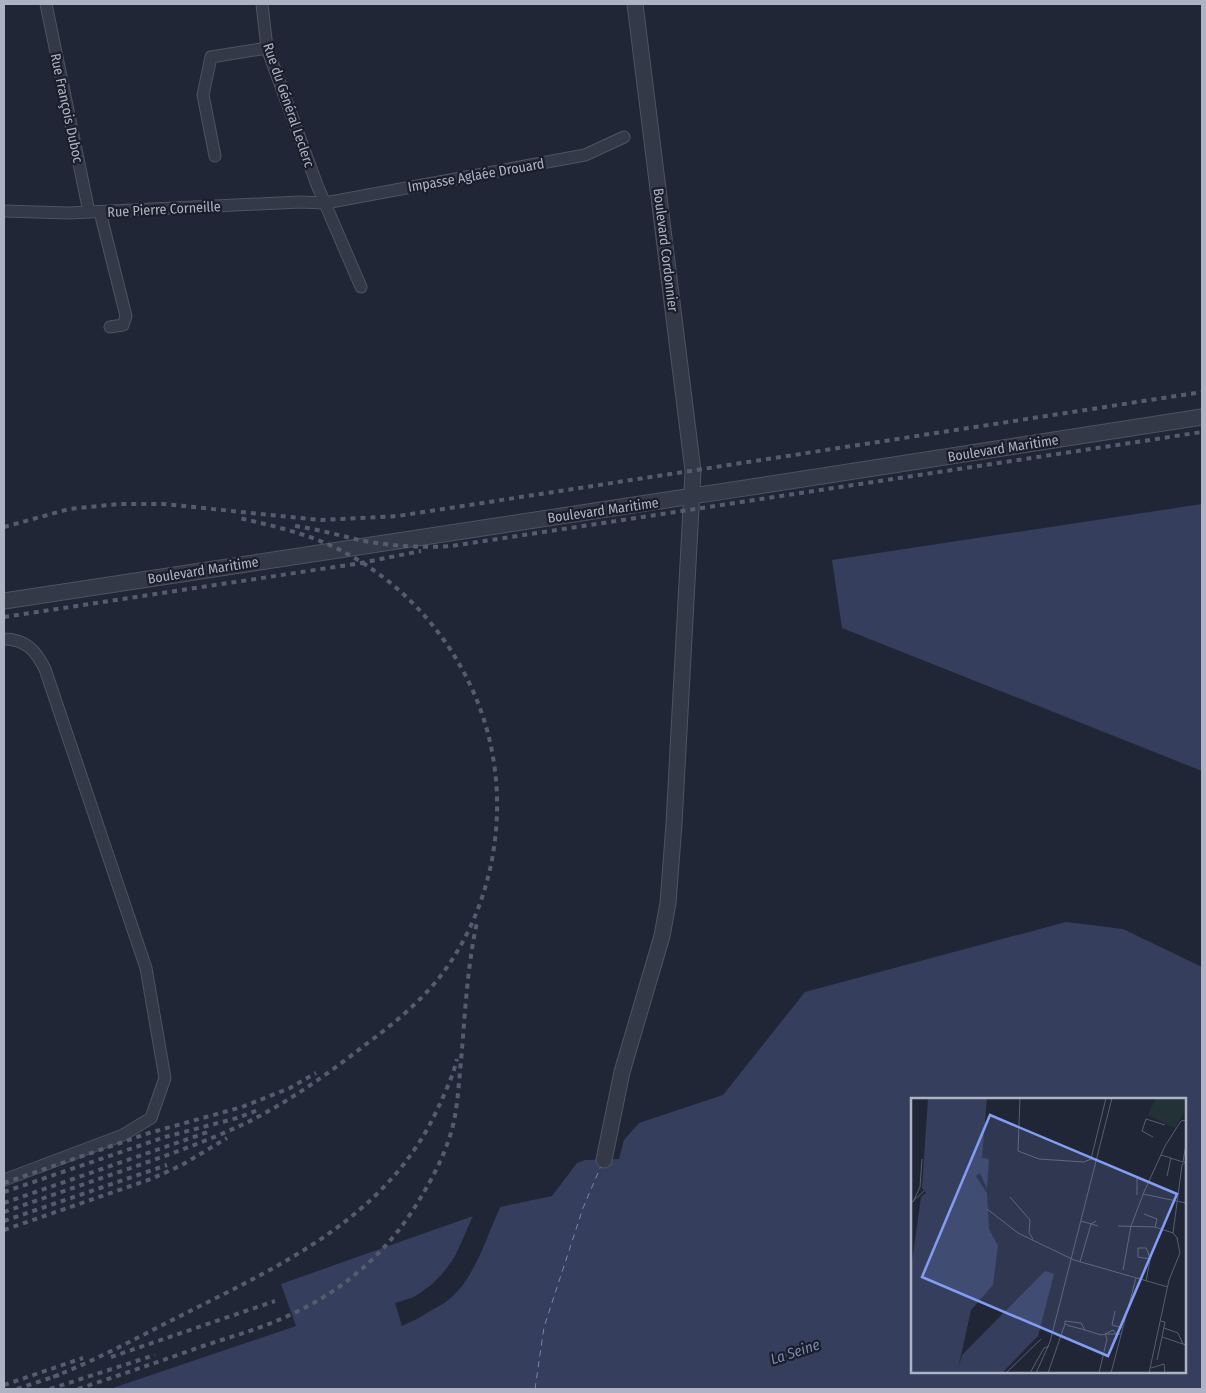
<svg xmlns="http://www.w3.org/2000/svg" width="1206" height="1393" font-family="'Fira Sans Condensed',sans-serif">
	<style>
		.water { fill: #353f5d; fill-rule: evenodd }
		.pier { fill: #212636 }
		.lines { fill: none; stroke-linecap: round; stroke-linejoin: round }
		.ferry { stroke: #7786ab; stroke-width: 1; stroke-dasharray: 6 5; stroke-linecap: butt }
		.minor-casing { stroke: #4e5362; stroke-width: 13 }
		.tertiary-casing { stroke: #4e5362; stroke-width: 17 }
		.minor { stroke: #343947; stroke-width: 11 }
		.tertiary { stroke: #343947; stroke-width: 15 }
		.rail { stroke: #565c6e; stroke-width: 4; stroke-dasharray: 5 5; stroke-linecap: butt }
		.labels { text-anchor: middle; stroke-width: 4.5; stroke-linejoin: round; paint-order: stroke }
		.street-label { font-size: 14px; fill: #aeb3c4; stroke: #1a1e2b }
		.water-label { font-size: 15px; font-style: italic; fill: #7786ab; stroke: #1a1e2b }
		.inset-river { fill: none; stroke: #353f5d; stroke-width: 2.5 }
		.inset-road { fill: none; stroke: #595e6f; stroke-width: 1 }
		.view { fill: #839df4; fill-opacity: 0.15; stroke: #839df4; stroke-width: 2.5 }
		.inset-edge { fill: none; stroke: #aeb3c4; stroke-width: 2.5 }
	</style>
	<rect width="100%" height="100%" fill="#212636"/>
	<g class="water">
		<path d="M 1202,504 L 1202,771 L 842,628 L 832,560 Z"/>
		<path d="M 1066,922 L 1123,929 L 1202,967 L 1202,1389 L 110,1389 L 296,1326 L 281,1284 L 473,1216 C 467,1229 462,1243 455,1256 C 445,1277 419,1300 396,1303 L 402,1326 C 416,1316 433,1311 447,1301 C 475,1279 486,1238 500,1207 L 552,1196 L 577,1163 L 585,1160 L 619,1159 L 624,1140 L 639,1123 L 723,1095 L 805,992 ZM 912,1099 L 1185,1099 L 1185,1372 L 912,1372 Z"/>
	</g>
	<path class="pier" d="M 500,1207 L 474,1266 L 462,1286 L 446,1301 L 419,1318 L 402,1326 L 395,1303 L 414,1297 L 431,1285 L 442,1274 L 455,1257 L 473,1216 L 475,1215 L 457,1258 L 444,1276 L 432,1287 L 415,1299 L 398,1305 L 404,1322 L 418,1316 L 445,1299 L 460,1285 L 472,1264 L 497,1208 Z"/>
	<g class="lines">
		<path class="ferry" d="M 535,1389 L 544,1327 L 583,1208 L 601,1166"/>
		<defs>
			<g id="minor">
				<path d="M 46,4 L 89,212"/>
				<path d="M 262,4 L 267,48 L 317,185 L 361,287"/>
				<path d="M 215,156 L 203,95 L 211,57 L 267,48"/>
				<path d="M 4,211 L 69,213 L 300,202 L 325,203 L 585,155 L 624,137"/>
				<path d="M 100,212 L 126,316 L 123,325 L 110,327"/>
				<path d="M 4,639 C 26,639 36,651 45,669 L 146,968 L 165,1078 L 151,1118 L 123,1135 L 4,1180"/>
			</g>
			<g id="tertiary">
				<path d="M 4,601 C 403,540 803,480 1202,417"/>
				<path d="M 604,1160 L 622,1072 L 662,936 L 668,903 L 674,824 L 693,471 L 635,4"/>
			</g>
		</defs>
		<use href="#minor" class="minor-casing"/>
		<use href="#tertiary" class="tertiary-casing"/>
		<use href="#minor" class="minor"/>
		<use href="#tertiary" class="tertiary"/>
		<g class="rail">
			<path d="M 295,526 C 317,529 338,535 359,540 C 390,546 422,548 452,546 L 1202,432"/>
			<path d="M 4,527 L 69,509 L 119,504 L 163,504 L 321,520 L 398,516 L 1202,392"/>
			<path d="M 4,617 L 361,563 L 421,551"/>
			<path d="M 4,1183 L 149,1133 L 242,1107 L 290,1088 L 316,1073"/>
			<path d="M 4,1192 L 165,1137 L 237,1118 L 258,1110"/>
			<path d="M 4,1203 L 208,1132"/>
			<path d="M 4,1212 C 44,1198 84,1184 125,1170 C 165,1156 205,1142 244,1124 C 287,1103 328,1074 365,1045 C 392,1025 418,1004 439,978 C 500,900 514,789 476,698 C 445,623 382,561 304,535 C 283,528 261,523 239,518"/>
			<path d="M 4,1221 L 167,1165"/>
			<path d="M 4,1230 L 151,1179 L 182,1165 L 227,1138"/>
			<path d="M 111,1357 L 275,1301"/>
			<path d="M 53,1377 C 99,1359 142,1335 186,1313 C 286,1263 389,1215 438,1108 C 445,1093 453,1076 457,1059"/>
			<path d="M 4,1385 L 83,1358"/>
			<path d="M 17,1389 L 59,1375"/>
			<path d="M 50,1389 L 155,1355"/>
			<path d="M 78,1389 C 120,1375 161,1361 203,1346 C 233,1336 263,1328 292,1314 C 346,1289 391,1249 421,1197 C 435,1174 448,1148 454,1121 C 458,1101 459,1081 461,1061 C 465,1015 467,968 477,922"/>
		</g>
	</g>
	<g class="labels">
		<g class="street-label">
			<text transform="translate(289 105) rotate(71)" y="5">Rue du Général Leclerc</text>
			<text transform="translate(67 108) rotate(78)" y="5">Rue François Duboc</text>
			<text transform="translate(476 175) rotate(-10)" y="5">Impasse Aglaée Drouard</text>
			<text transform="translate(164 209) rotate(-3)" y="5">Rue Pierre Corneille</text>
			<text transform="translate(666 250) rotate(83)" y="5">Boulevard Cordonnier</text>
			<text transform="translate(1003 448) rotate(-9)" y="5">Boulevard Maritime</text>
			<text transform="translate(603 510) rotate(-8)" y="5">Boulevard Maritime</text>
			<text transform="translate(203 570) rotate(-9)" y="5">Boulevard Maritime</text>
		</g>
		<g class="water-label">
			<text transform="translate(795 1352) rotate(-18)" y="5">La Seine</text>
		</g>
	</g>
	<g transform="translate(911 1098)">
		<rect width="275" height="275" fill="#212636"/>
		<path d="M 245,0 L 274,1 L 273,14 L 264,30 L 237,17 Z" fill="#223237"/>
		<path d="M 17,0 L 76,0 L 71,60 L 78,61 L 76,91 L 69,75 L 65,78 L 76,95 L 78,131 L 87,148 L 82,187 L 60,212 L 47,271 L 51,257 L 134,173 L 143,176 L 127,238 L 91,275 L 0,275 L 0,171 L 10,99 L 15,95 L 11,90 Z" fill="#353f5d"/>
		<path class="inset-river" d="M 14,92 L 19,88 L 37,85 L 47,88 L 76,111"/>
		<path class="inset-road" d="M 109,0 L 107,53 L 128,61 L 173,64 L 180,61 L 195,0M 242,39 L 231,33 L 235,21 L 254,27M 250,57 L 272,64 L 275,46M 256,78 L 260,60M 226,79 L 226,97M 232,96 L 275,105M 99,99 L 119,122 L 118,135 L 122,141M 2,104 L 9,89 L 11,61M 0,105 L 13,93M 76,111 L 107,135 L 163,162 L 257,189M 233,116 L 246,121 L 244,129M 170,123 L 187,128M 207,128 L 244,129 L 262,135M 267,141 L 262,135 L 271,67 L 275,63M 169,164 L 180,126 L 185,123M 212,172 L 220,128 L 233,94 L 254,48 L 270,23 L 275,22M 235,183 L 239,162 L 237,154 L 235,150 L 227,150 L 227,159 L 239,161M 204,213 L 201,227 L 212,230M 250,223 L 254,224 L 251,239 L 275,247M 253,230 L 267,235 L 272,246M 174,232 L 170,225 L 154,223 L 154,226 L 159,228 L 174,232 L 190,237 L 194,236 L 196,241 L 188,275M 194,236 L 210,236M 194,236 L 202,232 L 206,237M 246,262 L 251,239M 240,270 L 253,266 L 254,275M 95,275 L 130,241M 119,275 L 133,250 L 138,248M 125,275 L 139,244 L 201,0M 137,275 L 154,226M 200,275 L 225,180M 238,275 L 258,182 L 269,155 L 266,140"/>
		<path class="view" d="M 79,17 L 266,96 L 197,258 L 11,179 Z"/>
		<rect width="275" height="275" class="inset-edge"/>
	</g>
	<rect width="1206" height="1393" fill="none" stroke="#aeb3c4" stroke-width="10"/>
</svg>
